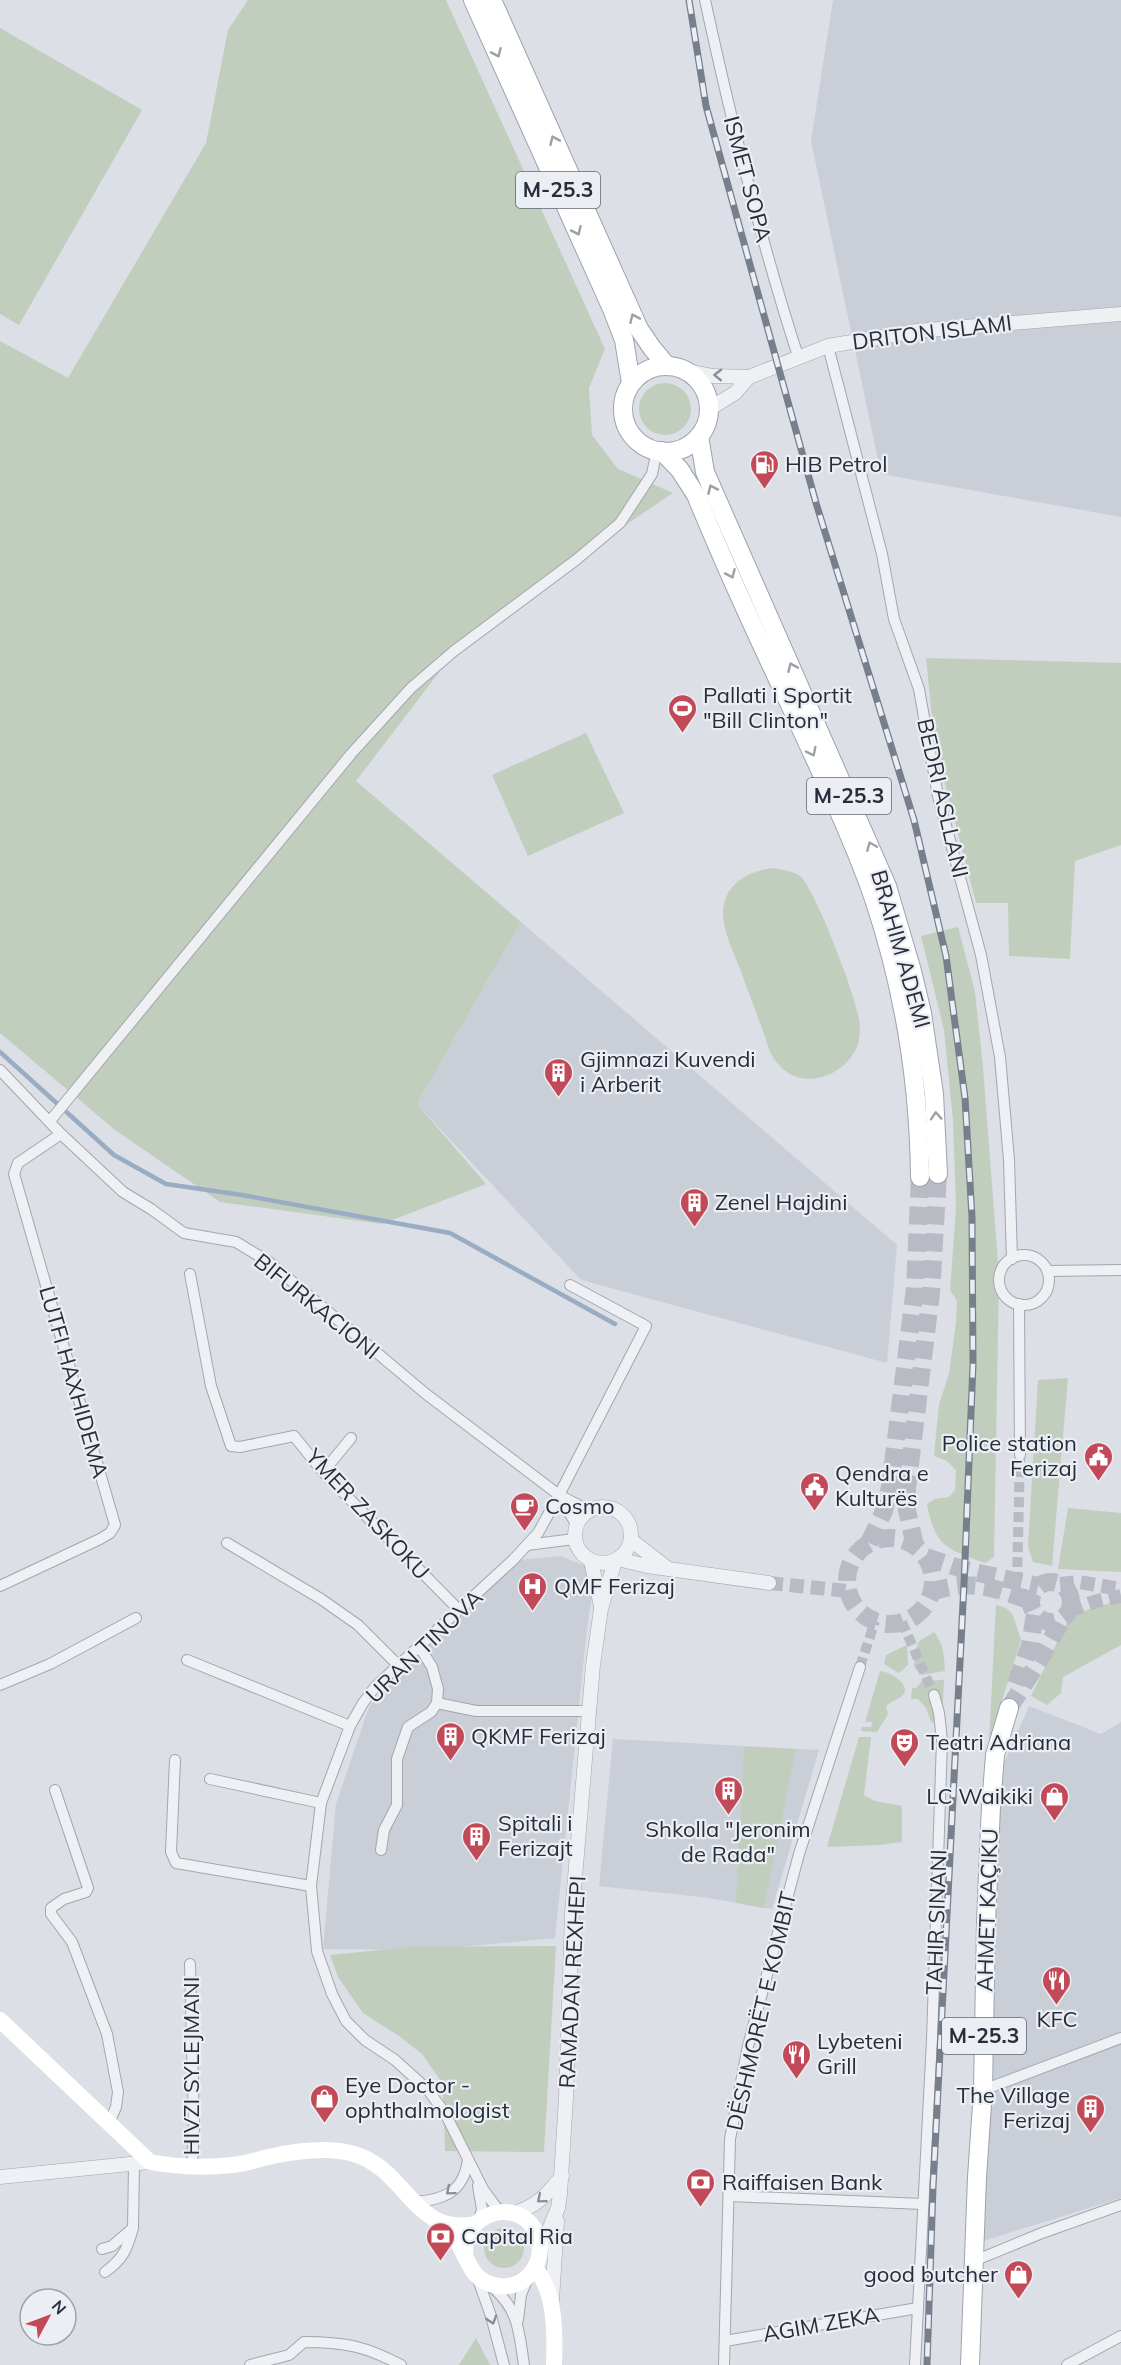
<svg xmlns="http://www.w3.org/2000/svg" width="1121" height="2365" font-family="Mulish,sans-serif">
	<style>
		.built { fill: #caced6 }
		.green { fill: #c1cebe }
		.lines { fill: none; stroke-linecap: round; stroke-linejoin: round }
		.stream { stroke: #99acc3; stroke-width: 4.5 }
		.minor-tunnel { stroke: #b8bbc3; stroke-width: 10; stroke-dasharray: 10 5; stroke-linecap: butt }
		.tertiary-tunnel { stroke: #b8bbc3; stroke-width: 14; stroke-dasharray: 14 7; stroke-linecap: butt }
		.primary-tunnel { stroke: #b8bbc3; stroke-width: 18; stroke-dasharray: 18 9; stroke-linecap: butt }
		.minor-casing { stroke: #a2a6ae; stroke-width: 12 }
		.tertiary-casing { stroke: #a2a6ae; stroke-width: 15 }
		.primary-casing { stroke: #9ca3b0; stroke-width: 20 }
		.minor { stroke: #eef0f4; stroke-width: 10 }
		.tertiary { stroke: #eef0f4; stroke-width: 14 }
		.secondary { stroke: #fff; stroke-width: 16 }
		.primary { stroke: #fff; stroke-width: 18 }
		.rail-casing { stroke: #777f8d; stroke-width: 7 }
		.rail { stroke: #ebeef3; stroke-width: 4.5; stroke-dasharray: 14; stroke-linecap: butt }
		.oneway { stroke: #9ea0a6 }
		.oneway2 { stroke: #8a8e97 }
		.labels { text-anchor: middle; stroke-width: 4.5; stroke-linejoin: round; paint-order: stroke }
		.shield { fill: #ebeef3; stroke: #626772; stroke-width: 1.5 }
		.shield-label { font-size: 21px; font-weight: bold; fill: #272d3a }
		.street-label { font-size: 22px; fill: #272d3a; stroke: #ebeef3 }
		.poi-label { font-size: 22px; fill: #272d3a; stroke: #ebeef3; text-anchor: start }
	</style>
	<rect width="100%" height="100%" fill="#dcdfe5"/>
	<g class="built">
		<path d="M 833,0 L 1121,0 L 1121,517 L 881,474 L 811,141 Z"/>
		<path d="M 521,922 L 897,1245 L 887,1363 L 581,1280 L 417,1104 Z"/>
		<path d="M 560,1556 L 596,1570 L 587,1628 L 555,1938 L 428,1950 L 323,1949 L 336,1804 L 369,1707 L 407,1662 L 508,1561 Z"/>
		<path d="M 1029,1706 L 1101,1734 L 1121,1722 L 1121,2198 L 983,2241 L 1001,1770 Z"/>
		<path d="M 613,1739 L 819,1750 L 772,1909 L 709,1898 L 599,1886 Z"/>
	</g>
	<g class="green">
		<path d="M 248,0 L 446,0 L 605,349 L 589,388 L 592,435 L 618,469 L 673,493 L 517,598 L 440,671 L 356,781 L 521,922 L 417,1104 L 486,1184 L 382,1224 L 220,1202 L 115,1130 L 0,1033 L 0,341 L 68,378 L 206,143 L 228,30 Z"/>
		<path d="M 0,28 L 142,110 L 19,325 L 0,314 Z"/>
		<circle cx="665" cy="409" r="26"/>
		<path d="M 926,658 L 1121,663 L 1121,845 L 1075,861 L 1070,959 L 1009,956 L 1008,903 L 976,903 L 935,745 Z"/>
		<path d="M 586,733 L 624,813 L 528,856 L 492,775 Z"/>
		<path d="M 774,868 C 782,870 793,871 800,876 C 814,887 851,985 856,1007 C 859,1017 861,1028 859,1039 C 855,1066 819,1088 792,1075 C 782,1070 775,1061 770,1052 C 761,1024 750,997 740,969 C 733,951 723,931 723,912 C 724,884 749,870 774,868 Z"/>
		<path d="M 958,927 L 975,992 L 983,1067 L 999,1276 L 994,1557 L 985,1563 C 947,1549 935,1547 927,1504 L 935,1499 L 949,1497 L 955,1490 L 956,1470 L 947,1461 L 934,1456 L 939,1404 L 949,1374 L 956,1322 L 957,1301 L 950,1290 L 956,1208 L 953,1121 L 944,1030 L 921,936 Z"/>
		<path d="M 1068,1378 L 1052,1566 L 1033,1562 L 1028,1547 L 1038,1380 Z"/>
		<path d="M 1068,1508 L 1121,1513 L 1121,1572 L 1058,1569 Z"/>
		<path d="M 1121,1600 L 1121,1645 L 1063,1677 L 1061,1693 L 1047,1705 L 1031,1696 L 1067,1622 L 1089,1609 Z"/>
		<path d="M 996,1605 L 1006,1608 L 1013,1615 L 1021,1640 L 989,1742 Z"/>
		<path d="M 934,1632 C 944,1645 944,1655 945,1671 L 922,1675 L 914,1667 L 918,1642 Z"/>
		<path d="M 907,1645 L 908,1665 L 899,1673 L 884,1664 L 886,1655 Z"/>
		<path d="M 880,1671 C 889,1671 914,1686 902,1696 C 897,1701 891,1700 886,1707 L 888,1714 L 877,1732 L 861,1731 L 862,1727 L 871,1727 L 873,1722 L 865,1722 Z"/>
		<path d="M 944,1680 L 942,1725 L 931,1722 L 926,1708 L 918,1699 L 911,1699 L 912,1688 L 916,1688 L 922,1681 Z"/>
		<path d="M 859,1737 L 871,1737 L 864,1795 L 875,1801 L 902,1806 L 902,1842 L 880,1845 L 827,1847 Z"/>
		<path d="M 744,1747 L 796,1749 L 764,1908 L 736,1903 Z"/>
		<path d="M 556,1946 L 544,2152 L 445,2151 L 443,2084 L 422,2054 L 399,2036 L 363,2013 L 338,1977 L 330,1955 L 410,1947 Z"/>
		<circle cx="504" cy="2248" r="20"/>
		<path d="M 476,2338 L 490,2365 L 459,2365 Z"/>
	</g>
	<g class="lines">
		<path class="stream" d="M 0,1052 L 114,1155 L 166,1184 L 242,1195 L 450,1233 L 615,1324"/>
		<g class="minor-tunnel">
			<path d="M 1017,1582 L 1020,1455"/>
			<path d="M 902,1622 L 934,1695"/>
			<path d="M 860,1667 L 875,1621"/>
		</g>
		<g class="tertiary-tunnel">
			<path d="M 769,1583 L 848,1591"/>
			<path d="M 1060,1584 L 1079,1582 L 1121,1589"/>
			<path d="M 1069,1611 L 1097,1601 L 1121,1596"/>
		</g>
		<g class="primary-tunnel">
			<circle cx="890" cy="1581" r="43"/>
			<path d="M 869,1543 L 884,1511 L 890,1487 L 915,1288 L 920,1177"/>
			<path d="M 915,1546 L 907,1510 L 907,1488 L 931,1293 L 938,1174"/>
			<path d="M 926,1557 L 965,1570 L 1038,1586"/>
			<circle cx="1051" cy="1602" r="20"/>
			<path d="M 931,1592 C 972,1579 992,1587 1031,1601"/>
			<path d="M 1016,1684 L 1030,1645 L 1035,1614"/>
			<path d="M 1009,1708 L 1039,1661 L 1063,1618"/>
		</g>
		<defs>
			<g id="minor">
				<path d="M 705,0 C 731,120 760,239 798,356"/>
				<path d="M 828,346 L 882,554 L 894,619 L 919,689 L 938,796 L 981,955 L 1000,1057 L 1009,1160 L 1012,1259"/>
				<path d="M 0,1070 L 61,1134 L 123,1192 L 151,1209 L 184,1233 L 236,1242 L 269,1262 L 426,1394 L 559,1495 L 538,1533 L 513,1560 L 375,1687 L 363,1703 L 350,1726 L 321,1803 L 311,1886 L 317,1951 L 332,1994 L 346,2021 L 365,2040 L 395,2060 L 428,2090 L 445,2113 L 483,2189 L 496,2207 L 505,2212"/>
				<path d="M 50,1121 L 351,754 L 411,688 L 454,651 L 576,560 L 620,523 L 652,474 L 657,450"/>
				<circle cx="1024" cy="1280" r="25"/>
				<path d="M 1048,1271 L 1121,1270"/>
				<path d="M 190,1274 L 211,1386 L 231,1446 L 240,1447 L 294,1436 L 323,1472 L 459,1610"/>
				<path d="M 1019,1304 L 1020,1455"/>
				<path d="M 323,1472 L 351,1438"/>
				<path d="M 559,1495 L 646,1326 L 570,1285"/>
				<path d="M 559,1495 L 576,1524"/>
				<path d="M 559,1495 L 588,1510"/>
				<path d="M 227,1543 L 321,1599 L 358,1625 L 399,1666"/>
				<path d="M 527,1545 L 574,1539"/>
				<path d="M 0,1586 L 100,1539 L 110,1533 L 115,1525 L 14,1174 L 18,1163 L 61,1134"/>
				<path d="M 187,1660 L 350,1726"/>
				<path d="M 0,1685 L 50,1664 L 136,1618"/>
				<path d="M 437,1703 L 476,1711 L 591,1711"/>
				<path d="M 175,1760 L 171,1852 L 176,1863 L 311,1886"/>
				<path d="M 210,1779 L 321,1803"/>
				<path d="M 55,1790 L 88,1888 L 86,1892 L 64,1899 L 51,1908 L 51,1914 L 72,1942 L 107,2034 L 118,2092 L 116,2107 L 109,2123"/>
				<path d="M 381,1850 L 384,1830 L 397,1805 L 397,1759 L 408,1727 L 431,1712 L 437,1703 L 438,1689 L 432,1667 L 419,1646"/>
				<path d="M 190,1964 L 194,2124 L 192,2167"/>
				<path d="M 983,2090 L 1121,2038"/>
				<path d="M 478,2186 L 482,2209 L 479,2220"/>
				<path d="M 729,2196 L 923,2204"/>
				<path d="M 414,2202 C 444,2200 464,2192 468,2159"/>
				<path d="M 102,2249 L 112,2246 L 133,2228 L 134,2165"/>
				<path d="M 974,2261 L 1042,2233 L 1121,2205"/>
				<path d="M 105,2272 C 123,2259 127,2250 133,2228"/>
				<path d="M 477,2277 L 491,2316 L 504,2365"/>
				<path d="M 491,2286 C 519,2309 519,2332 524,2365"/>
				<path d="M 518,2320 L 521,2295 L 528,2277"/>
				<path d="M 725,2341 L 918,2308"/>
				<path d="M 250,2365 L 289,2355 L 304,2342 C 344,2342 365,2346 401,2365"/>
				<path d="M 724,2365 L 730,2139 L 748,2046 L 799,1854 L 860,1667"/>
				<path d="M 915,2365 L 932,2040 L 942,1740 L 939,1713 L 934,1695"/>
				<path d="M 1067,2365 L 1121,2336"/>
			</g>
			<g id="tertiary">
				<path d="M 687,371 L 713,376 L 749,377"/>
				<path d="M 709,409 L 735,393 L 749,377 L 828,346 L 917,331 L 1121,314"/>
				<circle cx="603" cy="1535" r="28"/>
				<path d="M 631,1540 L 667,1568"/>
				<path d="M 618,1559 L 647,1566 L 769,1583"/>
				<path d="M 591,1561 L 601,1606"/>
				<path d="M 0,2177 L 150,2162"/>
				<path d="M 513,2213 C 535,2208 548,2194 562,2176"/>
				<path d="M 540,2251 L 558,2208 L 560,2194 L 566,2098 L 572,1913 L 593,1665 L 601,1609 L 615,1561"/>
				<path d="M 552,2300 L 557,2221"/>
			</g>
			<g id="primary">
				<path d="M 473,0 L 612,309 L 624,340 L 631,383"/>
				<path d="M 492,0 L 639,329 L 652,348 L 667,366"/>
				<circle cx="666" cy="409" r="43"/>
				<path d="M 699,436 L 705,472 L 887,886 L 912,971 L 922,1013 L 934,1094 L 938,1174"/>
				<path d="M 662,451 L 680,470 L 696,495 C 726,568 759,640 793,711 C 821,773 852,835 874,899 C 904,989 919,1082 920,1177"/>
				<path d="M 970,2365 L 977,2177 L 983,2090 L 986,1922 L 991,1806 L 995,1755 L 1009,1708"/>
			</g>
		</defs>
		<use href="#minor" class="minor-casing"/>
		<use href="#tertiary" class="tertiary-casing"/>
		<use href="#primary" class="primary-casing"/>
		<use href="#minor" class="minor"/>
		<use href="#tertiary" class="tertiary"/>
		<g class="secondary">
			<path d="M 0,2020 L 150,2162 C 177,2167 204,2168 232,2165 C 244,2164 256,2160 268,2157 C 295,2151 327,2146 354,2154 C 408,2170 413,2236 475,2224"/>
			<path d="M 442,2224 C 449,2230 455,2237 459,2245 C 469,2262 472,2280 494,2285 C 508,2289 522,2284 531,2273 C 539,2263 542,2251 538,2238 C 524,2193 457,2211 466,2259"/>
			<path d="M 535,2268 C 556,2292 555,2335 554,2365"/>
		</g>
		<use href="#primary" class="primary"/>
		<defs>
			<path id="rail" d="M 689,0 L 706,106 L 816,503 L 914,820 L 946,956 L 965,1098 L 972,1217 L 973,1364 L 964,1584 L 933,2187 L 927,2365"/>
		</defs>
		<use href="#rail" class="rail-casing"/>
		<use href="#rail" class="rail"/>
	</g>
	<defs><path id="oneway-chevron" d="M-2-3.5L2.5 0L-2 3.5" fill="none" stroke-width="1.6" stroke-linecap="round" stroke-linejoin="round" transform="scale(1.5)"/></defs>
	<g class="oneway">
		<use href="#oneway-chevron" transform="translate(497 53) rotate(66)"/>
		<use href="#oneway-chevron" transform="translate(554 140) rotate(-114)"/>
		<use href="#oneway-chevron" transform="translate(577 231) rotate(66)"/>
		<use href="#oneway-chevron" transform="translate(634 318) rotate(-114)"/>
		<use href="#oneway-chevron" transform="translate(712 489) rotate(-114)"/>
		<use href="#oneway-chevron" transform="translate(731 574) rotate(66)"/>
		<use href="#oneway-chevron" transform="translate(792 667) rotate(-114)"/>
		<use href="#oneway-chevron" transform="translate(812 752) rotate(64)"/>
		<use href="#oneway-chevron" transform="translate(871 846) rotate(-113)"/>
		<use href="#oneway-chevron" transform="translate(936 1116) rotate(-94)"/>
	</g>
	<g class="oneway2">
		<use href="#oneway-chevron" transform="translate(718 375) rotate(-179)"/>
		<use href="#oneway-chevron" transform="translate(450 2191) rotate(140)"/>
		<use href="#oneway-chevron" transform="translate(541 2199) rotate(140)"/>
		<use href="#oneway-chevron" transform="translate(492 2320) rotate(73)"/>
	</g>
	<defs>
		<symbol id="fuel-pin" viewBox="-11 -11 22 30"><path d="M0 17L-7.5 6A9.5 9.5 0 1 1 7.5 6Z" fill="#c24957" stroke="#ebeef3"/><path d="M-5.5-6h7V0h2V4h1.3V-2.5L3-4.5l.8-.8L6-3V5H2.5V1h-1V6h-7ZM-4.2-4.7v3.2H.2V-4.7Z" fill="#fff"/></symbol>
		<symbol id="stadium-pin" viewBox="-11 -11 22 30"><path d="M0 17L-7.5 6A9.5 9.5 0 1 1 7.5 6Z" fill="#c24957" stroke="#ebeef3"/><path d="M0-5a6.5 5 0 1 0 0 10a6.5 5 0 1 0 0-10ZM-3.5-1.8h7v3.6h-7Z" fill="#fff"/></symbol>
		<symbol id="building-pin" viewBox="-11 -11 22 30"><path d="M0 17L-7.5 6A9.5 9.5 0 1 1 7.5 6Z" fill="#c24957" stroke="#ebeef3"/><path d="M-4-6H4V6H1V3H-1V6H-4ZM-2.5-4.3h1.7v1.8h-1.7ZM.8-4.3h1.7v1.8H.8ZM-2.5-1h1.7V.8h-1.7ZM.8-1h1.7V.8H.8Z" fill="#fff"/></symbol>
		<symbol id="civic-pin" viewBox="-11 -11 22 30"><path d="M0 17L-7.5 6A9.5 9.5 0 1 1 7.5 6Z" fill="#c24957" stroke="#ebeef3"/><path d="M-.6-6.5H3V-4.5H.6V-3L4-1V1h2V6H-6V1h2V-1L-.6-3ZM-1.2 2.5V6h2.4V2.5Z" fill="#fff"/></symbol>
		<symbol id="cafe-pin" viewBox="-11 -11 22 30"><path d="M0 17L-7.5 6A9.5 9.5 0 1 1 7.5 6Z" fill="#c24957" stroke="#ebeef3"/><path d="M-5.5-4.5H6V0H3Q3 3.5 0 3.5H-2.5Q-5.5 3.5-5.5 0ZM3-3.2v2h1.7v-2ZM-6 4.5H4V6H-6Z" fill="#fff"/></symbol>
		<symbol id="hospital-pin" viewBox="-11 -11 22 30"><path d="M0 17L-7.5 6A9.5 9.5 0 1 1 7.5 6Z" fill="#c24957" stroke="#ebeef3"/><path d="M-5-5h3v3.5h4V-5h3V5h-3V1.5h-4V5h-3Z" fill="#fff"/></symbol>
		<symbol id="theatre-pin" viewBox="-11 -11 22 30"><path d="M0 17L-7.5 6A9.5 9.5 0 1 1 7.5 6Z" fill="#c24957" stroke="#ebeef3"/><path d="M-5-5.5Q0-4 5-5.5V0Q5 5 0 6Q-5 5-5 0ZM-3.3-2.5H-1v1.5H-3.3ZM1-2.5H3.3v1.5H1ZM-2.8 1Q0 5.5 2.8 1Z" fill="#fff"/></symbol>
		<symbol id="shop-pin" viewBox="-11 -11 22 30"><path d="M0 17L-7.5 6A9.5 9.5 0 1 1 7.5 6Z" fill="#c24957" stroke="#ebeef3"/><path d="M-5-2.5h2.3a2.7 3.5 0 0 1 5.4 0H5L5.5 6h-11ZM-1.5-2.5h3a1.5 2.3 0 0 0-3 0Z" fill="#fff"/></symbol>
		<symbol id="restaurant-pin" viewBox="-11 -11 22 30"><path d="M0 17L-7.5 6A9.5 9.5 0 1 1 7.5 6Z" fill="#c24957" stroke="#ebeef3"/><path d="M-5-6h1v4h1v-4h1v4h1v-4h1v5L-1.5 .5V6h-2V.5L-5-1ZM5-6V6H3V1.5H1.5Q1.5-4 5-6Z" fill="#fff"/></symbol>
		<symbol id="bank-pin" viewBox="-11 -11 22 30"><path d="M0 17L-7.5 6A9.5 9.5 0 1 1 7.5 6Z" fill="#c24957" stroke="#ebeef3"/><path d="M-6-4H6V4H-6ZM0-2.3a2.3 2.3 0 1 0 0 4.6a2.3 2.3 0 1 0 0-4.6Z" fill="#fff"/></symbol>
	</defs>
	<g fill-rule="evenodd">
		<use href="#fuel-pin" x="748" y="448" width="33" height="45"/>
		<use href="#stadium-pin" x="666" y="692" width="33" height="45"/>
		<use href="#building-pin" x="542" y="1056" width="33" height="45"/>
		<use href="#building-pin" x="678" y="1186" width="33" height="45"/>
		<use href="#civic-pin" x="1082" y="1440" width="33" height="45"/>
		<use href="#civic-pin" x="798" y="1470" width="33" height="45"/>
		<use href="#cafe-pin" x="508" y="1490" width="33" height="45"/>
		<use href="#hospital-pin" x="516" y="1570" width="33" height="45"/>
		<use href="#building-pin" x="434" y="1720" width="33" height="45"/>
		<use href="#theatre-pin" x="888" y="1726" width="33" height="45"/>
		<use href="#building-pin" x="712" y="1774" width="33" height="45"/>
		<use href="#shop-pin" x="1038" y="1780" width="33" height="45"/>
		<use href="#building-pin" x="460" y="1820" width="33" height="45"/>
		<use href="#restaurant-pin" x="1040" y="1964" width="33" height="45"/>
		<use href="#restaurant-pin" x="780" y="2038" width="33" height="45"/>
		<use href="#shop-pin" x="308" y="2082" width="33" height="45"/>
		<use href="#building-pin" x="1074" y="2092" width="33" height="45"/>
		<use href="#bank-pin" x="684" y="2166" width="33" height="45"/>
		<use href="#bank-pin" x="424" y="2220" width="33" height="45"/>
		<use href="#shop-pin" x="1002" y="2258" width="33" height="45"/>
	</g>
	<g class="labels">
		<g class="shield">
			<rect x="516" y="172" width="84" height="36" rx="4.5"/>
			<rect x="807" y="778" width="84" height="36" rx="4.5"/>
			<rect x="942" y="2018" width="84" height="36" rx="4.5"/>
		</g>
		<g class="shield-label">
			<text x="558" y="197">M-25.3</text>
			<text x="849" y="803">M-25.3</text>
			<text x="984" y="2043">M-25.3</text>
		</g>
		<g class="street-label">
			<text transform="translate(748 179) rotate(75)" y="8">ISMET SOPA</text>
			<text transform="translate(932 332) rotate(-7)" y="8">DRITON ISLAMI</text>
			<text transform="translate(943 798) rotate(77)" y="8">BEDRI ASLLANI</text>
			<text transform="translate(901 949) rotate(74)" y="8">BRAHIM ADEMI</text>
			<text transform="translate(317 1306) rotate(39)" y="8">BIFURKACIONI</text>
			<text transform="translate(74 1382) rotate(74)" y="8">LUTFI HAXHIDEMA</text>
			<text transform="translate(368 1514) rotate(47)" y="8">YMER ZASKOKU</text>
			<text transform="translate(424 1646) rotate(-44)" y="8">URAN TINOVA</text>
			<text transform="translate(987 1910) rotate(-88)" y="8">AHMET KAÇIKU</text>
			<text transform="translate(936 1922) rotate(-88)" y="8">TAHIR SINANI</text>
			<text transform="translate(572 1982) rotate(-87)" y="8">RAMADAN REXHEPI</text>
			<text transform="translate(761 2011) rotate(-77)" y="8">DËSHMORËT E KOMBIT</text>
			<text transform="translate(191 2066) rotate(-90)" y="8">HIVZI SYLEJMANI</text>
			<text transform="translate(821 2324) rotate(-10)" y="8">AGIM ZEKA</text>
		</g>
		<g class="poi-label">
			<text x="785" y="472">HIB Petrol</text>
			<text x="703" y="703">Pallati i Sportit<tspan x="703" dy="25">"Bill Clinton"</tspan></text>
			<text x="580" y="1067">Gjimnazi Kuvendi<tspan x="580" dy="25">i Arberit</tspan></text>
			<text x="715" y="1210">Zenel Hajdini</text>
			<text x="1077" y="1451" text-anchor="end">Police station<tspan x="1077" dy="25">Ferizaj</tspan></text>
			<text x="835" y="1481">Qendra e<tspan x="835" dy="25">Kulturës</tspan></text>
			<text x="545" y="1514">Cosmo</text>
			<text x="554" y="1594">QMF Ferizaj</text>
			<text x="471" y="1744">QKMF Ferizaj</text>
			<text x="926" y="1750">Teatri Adriana</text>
			<text x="1033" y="1804" text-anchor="end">LC Waikiki</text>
			<text x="498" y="1831">Spitali i<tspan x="498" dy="25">Ferizajt</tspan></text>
			<text x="728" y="1837" text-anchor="middle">Shkolla "Jeronim<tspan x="728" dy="25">de Rada"</tspan></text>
			<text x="1057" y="2027" text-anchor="middle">KFC</text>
			<text x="817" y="2049">Lybeteni<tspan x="817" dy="25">Grill</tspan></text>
			<text x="345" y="2093">Eye Doctor -<tspan x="345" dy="25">ophthalmologist</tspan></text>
			<text x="1070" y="2103" text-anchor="end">The Village<tspan x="1070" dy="25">Ferizaj</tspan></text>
			<text x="722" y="2190">Raiffaisen Bank</text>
			<text x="461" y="2244">Capital Ria</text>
			<text x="998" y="2282" text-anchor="end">good butcher</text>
		</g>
	</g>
	<g transform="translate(48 2317) rotate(49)"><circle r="28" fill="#ebeef3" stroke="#9da1a9" stroke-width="1.5"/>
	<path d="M0-4.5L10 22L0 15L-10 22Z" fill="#c24957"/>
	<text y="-9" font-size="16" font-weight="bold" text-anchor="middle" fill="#272d3a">N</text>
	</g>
</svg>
